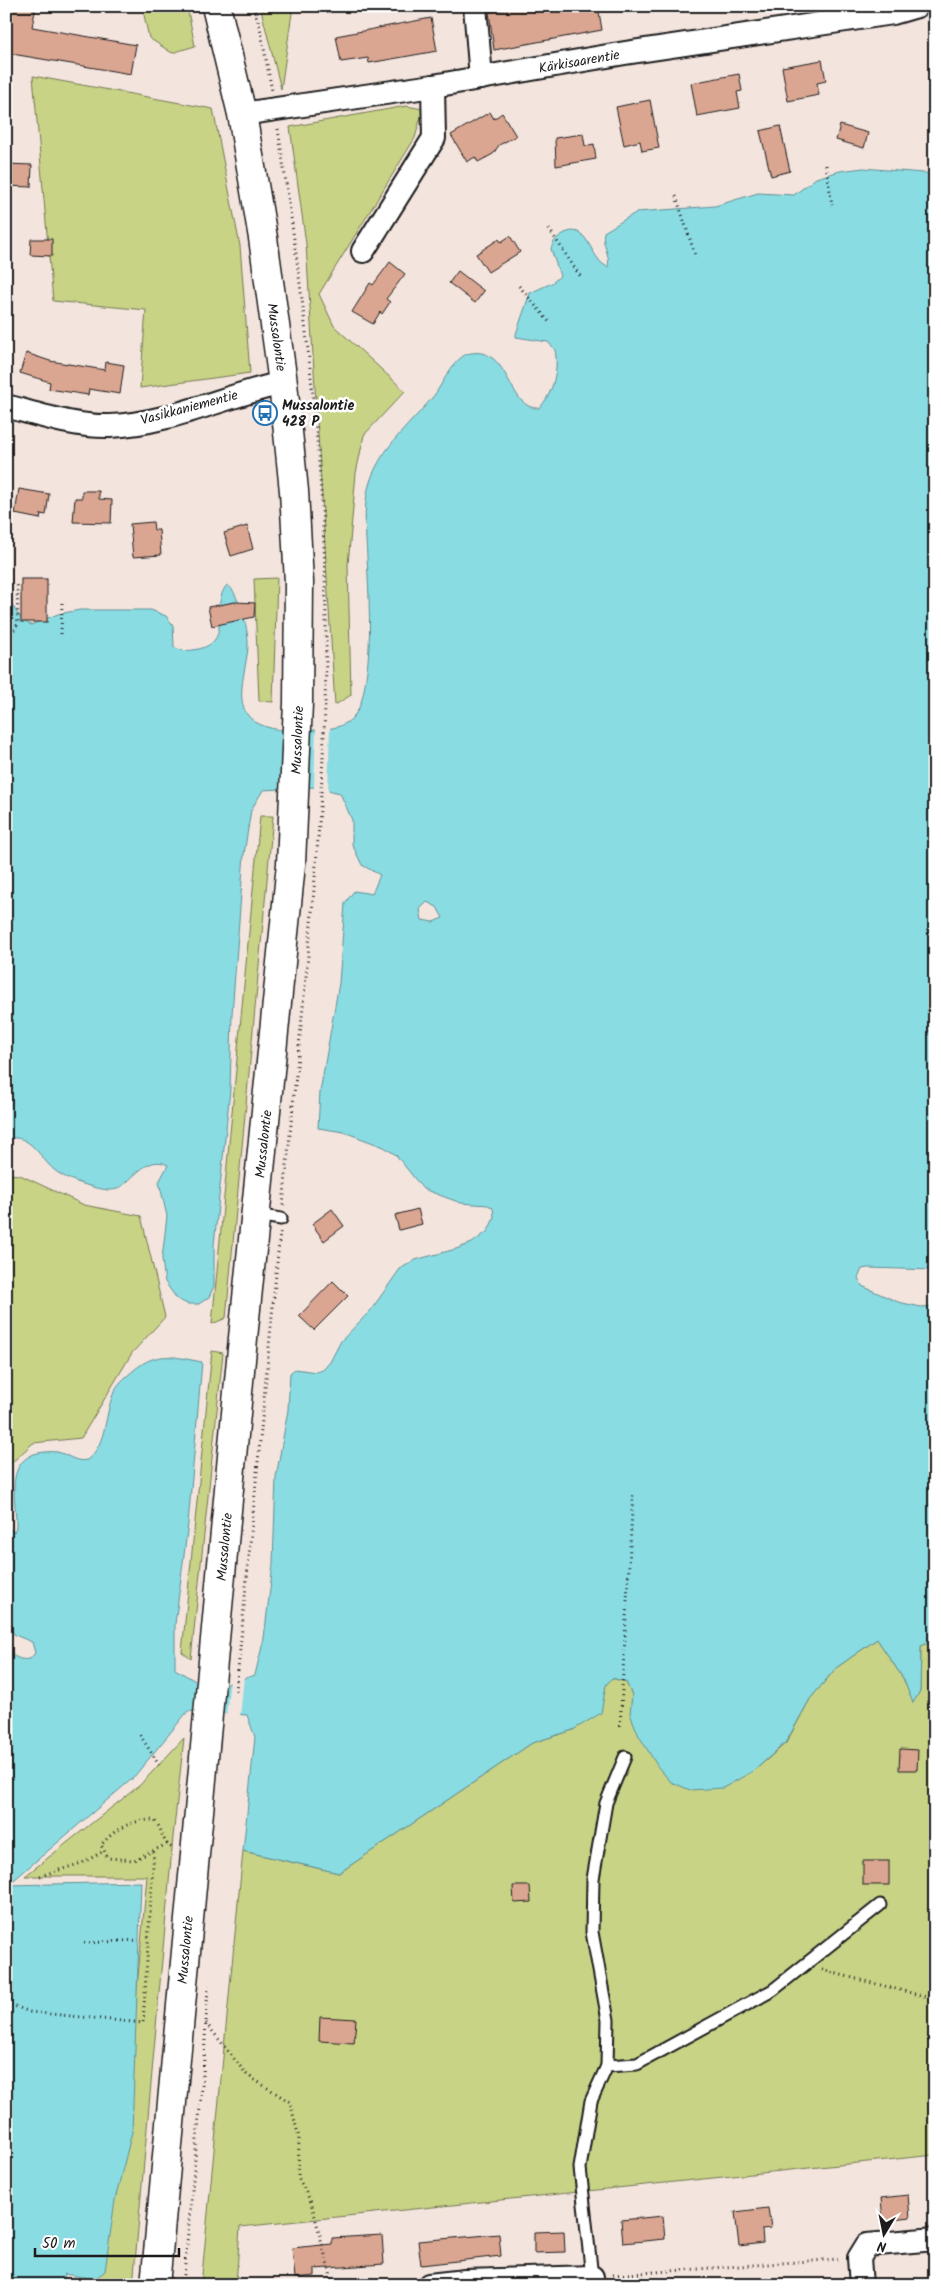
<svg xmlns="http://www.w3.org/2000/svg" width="941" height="2291" font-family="Kalam,sans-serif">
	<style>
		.green { fill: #c8d386; stroke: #727851 }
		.water { fill: #8adce3; stroke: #5e8f93; fill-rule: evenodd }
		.pier { fill: #f4e4de }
		.building { fill: #dba691; stroke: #1c1c1c }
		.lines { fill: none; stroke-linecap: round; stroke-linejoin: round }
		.service-casing { stroke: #1c1c1c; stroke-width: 15 }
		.minor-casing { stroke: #1c1c1c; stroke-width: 26 }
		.secondary-casing { stroke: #1c1c1c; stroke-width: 31 }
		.path { stroke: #1c1c1c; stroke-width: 3; stroke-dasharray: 1 4; stroke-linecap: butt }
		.service { stroke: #fff; stroke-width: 11 }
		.minor { stroke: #fff; stroke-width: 22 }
		.secondary { stroke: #fff; stroke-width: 28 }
		.labels { text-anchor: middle; stroke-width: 5; stroke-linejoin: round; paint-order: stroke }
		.street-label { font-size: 14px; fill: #1c1c1c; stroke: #fff }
		.poi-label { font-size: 14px; font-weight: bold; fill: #1c1c1c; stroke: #fff; text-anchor: start }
	</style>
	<rect width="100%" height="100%" fill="#f4e4de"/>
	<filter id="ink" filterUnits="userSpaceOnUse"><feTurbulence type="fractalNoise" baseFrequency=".02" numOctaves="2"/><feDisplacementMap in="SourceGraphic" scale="10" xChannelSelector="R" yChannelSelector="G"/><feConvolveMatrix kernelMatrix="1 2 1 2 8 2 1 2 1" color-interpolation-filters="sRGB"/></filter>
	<g filter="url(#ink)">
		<g class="green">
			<path d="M 142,6 L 187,6 L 195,46 L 172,53 L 149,38 Z"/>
			<path d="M 260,6 L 293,6 L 281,89 Z"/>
			<path d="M 33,76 L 213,109 L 240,246 L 250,373 L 140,388 L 146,310 L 53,301 Z"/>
			<path d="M 406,106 L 423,109 L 415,138 L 319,294 L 334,326 L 405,391 L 364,435 L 356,473 L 348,565 L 351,695 L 335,705 L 306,244 L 290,127 Z"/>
			<path d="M 277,578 L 273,702 L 259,701 L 254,579 Z"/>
			<path d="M 260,816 L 273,816 L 226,1318 L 212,1324 Z"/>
			<path d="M 6,1174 L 20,1175 L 84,1205 L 141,1216 L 165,1317 L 132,1353 L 81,1438 L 33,1443 L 6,1468 Z"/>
			<path d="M 212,1351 L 223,1353 L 191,1659 L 182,1652 Z"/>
			<path d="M 877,1639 L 903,1678 L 913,1702 L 920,1691 L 921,1646 L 935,1640 L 935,2155 L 240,2227 L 236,2285 L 201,2285 L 243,1851 L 339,1873 L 532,1743 L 573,1730 L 611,1678 L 626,1682 L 632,1695 L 631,1714 L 755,1770 L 786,1743 L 810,1699 L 836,1668 Z"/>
			<path d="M 184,1738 L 173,1837 L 133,2285 L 83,2285 L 98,2251 L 122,2156 L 147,1876 L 25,1876 L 140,1785 Z"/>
		</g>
		<path class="water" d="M 863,168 L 935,174 L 935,1270 L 868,1268 L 862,1269 L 858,1278 L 862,1286 L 898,1302 L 921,1307 L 935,1306 L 935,1640 L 921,1646 L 920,1691 L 913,1703 L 903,1678 L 877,1639 L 836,1668 L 810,1699 L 786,1742 L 755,1770 L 723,1788 L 690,1790 L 671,1782 L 658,1767 L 639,1736 L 630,1714 L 632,1695 L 626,1682 L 612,1678 L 606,1685 L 601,1713 L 573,1730 L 532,1743 L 339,1873 L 243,1851 L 255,1737 L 247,1715 L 188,1711 L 133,1778 L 8,1885 L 141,1882 L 132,2132 L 115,2200 L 105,2271 L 95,2279 L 64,2274 L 66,2285 L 6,2285 L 6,1646 C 12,1656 18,1661 30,1659 L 35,1653 L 32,1642 L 15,1635 L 6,1623 L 6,1526 L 14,1532 L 16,1527 C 17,1502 4,1466 34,1454 C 41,1452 50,1451 57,1452 C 68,1454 75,1463 87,1460 C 108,1444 104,1412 115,1390 C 119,1382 127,1376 134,1370 C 158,1350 174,1357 202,1362 L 188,1524 L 175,1624 L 175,1669 L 197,1682 L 227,1684 L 255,1675 L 264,1638 L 273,1564 L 276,1477 L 288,1410 L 290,1373 L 295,1369 L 316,1372 L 323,1370 L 330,1362 L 341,1341 L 371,1310 L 400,1269 L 415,1260 L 456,1249 L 472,1243 L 488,1231 L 494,1218 L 493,1208 L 488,1205 L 461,1203 L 423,1189 L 396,1155 L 384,1147 L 344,1132 L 318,1128 L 320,1092 L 339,983 L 345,903 L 354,891 L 372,894 L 380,875 L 362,865 L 352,844 L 352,820 L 340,793 L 316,787 L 263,790 L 251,810 L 244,854 L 232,1014 L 230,1090 L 214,1245 L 214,1286 L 209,1297 L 199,1304 L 187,1304 L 177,1299 L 165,1282 L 162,1259 L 167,1216 L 159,1182 L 168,1165 C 147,1154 133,1180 119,1188 C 112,1192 103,1189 96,1188 C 83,1184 68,1180 57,1172 C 42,1162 33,1136 12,1138 L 6,1144 L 6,604 L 12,605 L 22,620 L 31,625 L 58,614 L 80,610 L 151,610 L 166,616 L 173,625 L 174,647 C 180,651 186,651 193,650 C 237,644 208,607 227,585 C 234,589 236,597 239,604 C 244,617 248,630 248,644 C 248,669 228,710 259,724 C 276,732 296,731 315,730 C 328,729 344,728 353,717 C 362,707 364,691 366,678 C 372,638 369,598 367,557 C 366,535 363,511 368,489 C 377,451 408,427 432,398 C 443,385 453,356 471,353 C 510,346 508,411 539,408 C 553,395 559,368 555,350 L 548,342 L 516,337 L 516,334 L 530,293 L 552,283 L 560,276 L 551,249 C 553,242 556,238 563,234 C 589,220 589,260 608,267 C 611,255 601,244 604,232 L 637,212 L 715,206 L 758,193 L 794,195 L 816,178 L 840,171 ZM 427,902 L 437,907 L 443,918 L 433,922 L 422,920 L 420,909 Z"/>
		<g class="pier">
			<path d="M 330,726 L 328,793 L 314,789 L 316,728 Z"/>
			<path d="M 244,1676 L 240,1717 L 226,1716 L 230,1680 Z"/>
		</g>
		<g class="building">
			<path d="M 6,6 L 36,6 L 32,27 L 136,45 L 131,74 L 6,53 Z"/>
			<path d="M 523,6 L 598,6 L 602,30 L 494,50 L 489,12 Z"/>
			<path d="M 431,18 L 437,51 L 369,63 L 368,58 L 341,62 L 336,36 Z"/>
			<path d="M 822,60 L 826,81 L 817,83 L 819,95 L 788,101 L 782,67 Z"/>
			<path d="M 739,74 L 742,91 L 737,92 L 740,108 L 697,116 L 691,83 Z"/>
			<path d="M 650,100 L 659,148 L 642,151 L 640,141 L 624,145 L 616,107 Z"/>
			<path d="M 490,112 L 494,119 L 502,113 L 516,136 L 499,145 L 493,154 L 478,162 L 475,157 L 467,162 L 451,135 Z"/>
			<path d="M 840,125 L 868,133 L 864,148 L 836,140 Z"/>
			<path d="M 780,126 L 790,171 L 771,176 L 760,131 Z"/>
			<path d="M 583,134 L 585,146 L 594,144 L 596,159 L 556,166 L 555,138 Z"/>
			<path d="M 6,164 L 32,165 L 31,187 L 6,186 Z"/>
			<path d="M 510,236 L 520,252 L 488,272 L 476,254 L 499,239 L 501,242 Z"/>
			<path d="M 31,239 L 52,239 L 52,256 L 30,255 Z"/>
			<path d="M 390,262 L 405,274 L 386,299 L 390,302 L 382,314 L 380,312 L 373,324 L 352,312 L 370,283 L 373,285 Z"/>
			<path d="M 458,271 L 484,291 L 475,303 L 449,283 Z"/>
			<path d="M 26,353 L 50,361 L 105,370 L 106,362 L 124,365 L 120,394 L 89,389 L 88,395 L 49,389 L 50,382 L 20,373 Z"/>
			<path d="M 19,489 L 49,494 L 46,515 L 41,514 L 40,519 L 15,514 Z"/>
			<path d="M 82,491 L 99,491 L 99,499 L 112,500 L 111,523 L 73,522 L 75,498 L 82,498 Z"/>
			<path d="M 153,522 L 154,530 L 159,530 L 161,555 L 133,557 L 130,524 Z"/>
			<path d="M 247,526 L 253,549 L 231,556 L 224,533 Z"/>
			<rect x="21" y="579" width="26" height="43"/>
			<path d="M 235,602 L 255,603 L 254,617 L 212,626 L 208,607 Z"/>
			<path d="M 332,1209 L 344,1226 L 324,1241 L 312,1224 Z"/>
			<path d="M 418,1209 L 422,1224 L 399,1230 L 395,1215 Z"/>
			<path d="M 333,1281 L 348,1296 L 314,1330 L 299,1316 Z"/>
			<path d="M 900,1749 L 918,1750 L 917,1770 L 899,1770 Z"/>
			<rect x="863" y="1861" width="26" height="24"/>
			<path d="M 513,1886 L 530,1886 L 531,1902 L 514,1903 Z"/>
			<path d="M 320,2017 L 356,2019 L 354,2043 L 319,2041 Z"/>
			<path d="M 908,2195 L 910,2218 L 883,2221 L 881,2198 Z"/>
			<path d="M 768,2208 L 771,2228 L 762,2229 L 763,2243 L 739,2246 L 735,2212 Z"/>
			<path d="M 663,2216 L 665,2239 L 623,2243 L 621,2220 Z"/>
			<path d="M 564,2231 L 565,2252 L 534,2253 L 534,2232 Z"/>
			<path d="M 499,2234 L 501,2256 L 421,2265 L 418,2241 Z"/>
			<path d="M 382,2235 L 384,2264 L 315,2269 L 315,2276 L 295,2278 L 292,2248 L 332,2244 L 332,2238 Z"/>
		</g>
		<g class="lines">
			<defs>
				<g id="service">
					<path d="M 256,1215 L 281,1219"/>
					<path d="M 607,2066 L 608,2020 L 592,1932 L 593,1879 L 606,1803 L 625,1757"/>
					<path d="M 592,2277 L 580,2168 L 591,2101 L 607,2066 L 637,2064 L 773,1990 L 880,1905"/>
				</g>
				<g id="minor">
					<path d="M 475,6 L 481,78"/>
					<path d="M 242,114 L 433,86 L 625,53 L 893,13 L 917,6"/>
					<path d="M 363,251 L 434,138 L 433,86"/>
					<path d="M 6,406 C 40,415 75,427 110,426 C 169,424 226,395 283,383"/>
					<path d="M 429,2285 L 465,2281 L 592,2277 L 593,2285"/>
					<path d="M 861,2285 L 859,2258 L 867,2245 L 935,2239"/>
				</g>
				<path id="secondary" d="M 155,2285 L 243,1338 L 291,864 L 298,703 L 299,582 L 294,491 L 283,383 L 263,238 L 242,114 L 216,6"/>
			</defs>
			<use href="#service" class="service-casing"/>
			<use href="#minor" class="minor-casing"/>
			<use href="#secondary" class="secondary-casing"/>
			<g class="path">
				<path d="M 253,6 L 260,27 L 272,91"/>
				<path d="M 278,129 C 303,294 325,460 326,626 C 327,820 301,1013 283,1206"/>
				<path d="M 826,165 L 832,205"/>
				<path d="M 676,196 L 696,258"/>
				<path d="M 549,229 L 582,279"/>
				<path d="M 519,286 L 550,323"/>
				<path d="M 61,634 L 62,603"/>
				<path d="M 8,638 L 18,624 L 17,583"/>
				<path d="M 236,1691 L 280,1232"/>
				<path d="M 620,1726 L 633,1493"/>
				<path d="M 140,1735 L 159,1765"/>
				<path d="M 167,1844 L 134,1860 L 108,1858 L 101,1845 C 116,1828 131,1820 154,1820 C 164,1830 159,1838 172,1848"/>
				<path d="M 40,1876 L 82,1863 L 104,1851"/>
				<path d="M 84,1943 L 139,1940"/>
				<path d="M 822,1970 L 935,1999"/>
				<path d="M 6,2003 L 30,2012 L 143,2023 L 154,1850"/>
				<path d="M 206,2023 L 247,2075 L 290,2102 L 299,2138 L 298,2177 L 311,2202 L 333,2285"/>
				<path d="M 613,2275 L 838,2259"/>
				<path d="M 183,2285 L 203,2076 L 208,1986"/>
			</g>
			<use href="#service" class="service"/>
			<use href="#minor" class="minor"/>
			<use href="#secondary" class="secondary"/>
		</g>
	</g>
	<defs>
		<symbol id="bus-ring" viewBox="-11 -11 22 22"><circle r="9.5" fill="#fff" stroke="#1f6fb2" stroke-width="1.5"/><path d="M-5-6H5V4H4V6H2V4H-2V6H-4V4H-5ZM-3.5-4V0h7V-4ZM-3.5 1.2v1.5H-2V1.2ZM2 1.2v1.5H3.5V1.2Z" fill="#1f6fb2"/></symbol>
	</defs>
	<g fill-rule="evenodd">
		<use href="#bus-ring" x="251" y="399" width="28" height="28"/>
	</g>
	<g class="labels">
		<g class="street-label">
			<text transform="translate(579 61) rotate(-10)" y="5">Kärkisaarentie</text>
			<text transform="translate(277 337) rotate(82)" y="5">Mussalontie</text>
			<text transform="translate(189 407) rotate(-15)" y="5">Vasikkaniementie</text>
			<text transform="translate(297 740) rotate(-88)" y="5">Mussalontie</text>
			<text transform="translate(263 1144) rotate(-84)" y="5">Mussalontie</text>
			<text transform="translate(224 1547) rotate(-85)" y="5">Mussalontie</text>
			<text transform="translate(185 1950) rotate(-85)" y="5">Mussalontie</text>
		</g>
		<g class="poi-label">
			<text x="282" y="410">Mussalontie<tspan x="282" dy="16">428 P</tspan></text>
		</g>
	</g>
	<rect width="941" height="2291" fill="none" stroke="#fff" stroke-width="25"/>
	<rect x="12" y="12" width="916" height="2266" fill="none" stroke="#1c1c1c" stroke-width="2" filter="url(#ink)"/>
	<g transform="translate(884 2234) rotate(190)" stroke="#ffffff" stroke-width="4" paint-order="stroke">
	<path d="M0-4L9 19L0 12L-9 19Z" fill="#1c1c1c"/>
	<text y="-8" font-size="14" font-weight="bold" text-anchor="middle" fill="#1c1c1c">N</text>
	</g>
	<path d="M35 2248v8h144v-8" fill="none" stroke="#1c1c1c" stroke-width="2.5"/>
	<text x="42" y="2248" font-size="15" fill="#1c1c1c" stroke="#ffffff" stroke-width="4" paint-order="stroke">50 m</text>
</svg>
